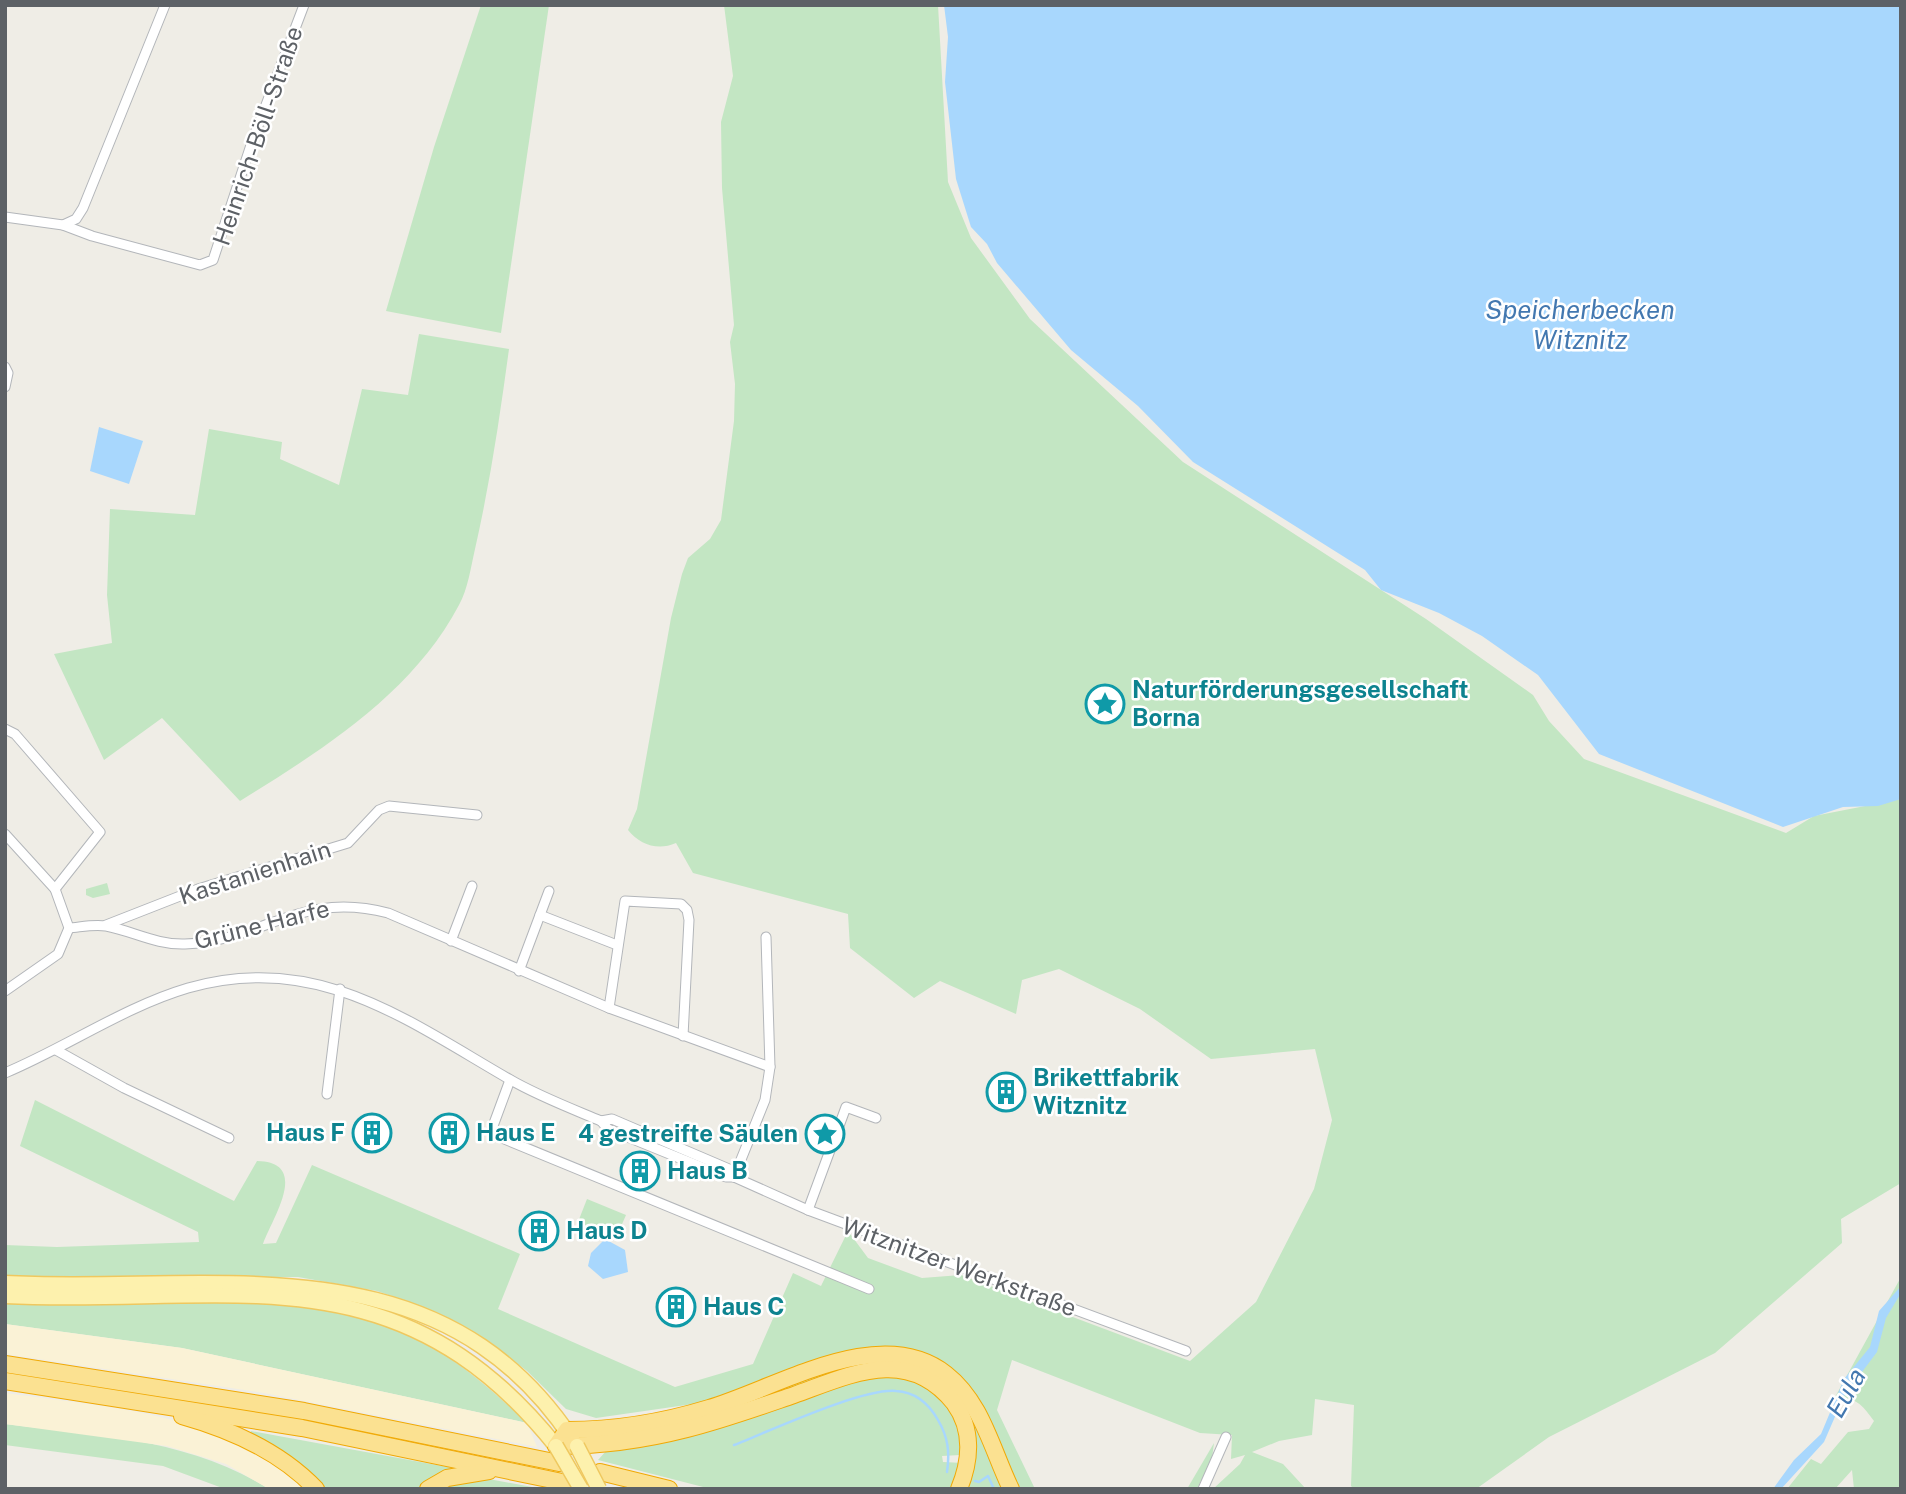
<svg xmlns="http://www.w3.org/2000/svg" width="1906" height="1494" font-family="'Public Sans',sans-serif">
	<style>
		.green { fill: #c3e6c3 }
		.sand { fill: #faf2d6 }
		.water { fill: #a8d7fd }
		.lines { fill: none; stroke-linecap: round; stroke-linejoin: round }
		.stream { stroke: #a8d7fd; stroke-width: 2.5 }
		.street-casing { stroke: #b3b6ba; stroke-width: 11 }
		.primary-casing { stroke: #efc85f; stroke-width: 17 }
		.highway-casing { stroke: #f0a905; stroke-width: 18 }
		.street { stroke: #fff; stroke-width: 9 }
		.primary { stroke: #fdf1ad; stroke-width: 14 }
		.highway { stroke: #fbe191; stroke-width: 16 }
		.primary-bridge-casing { stroke: #efc85f; stroke-width: 17; stroke-linecap: butt }
		.primary-bridge { stroke: #fdf1ad; stroke-width: 14 }
		.labels { text-anchor: middle; stroke-width: 5; stroke-linejoin: round; paint-order: stroke }
		.street-label { font-size: 24px; fill: #5d6166; stroke: #fff }
		.culture-label { font-size: 24px; font-weight: bold; fill: #0d838f; stroke: #fff; text-anchor: start }
		.water-label { font-size: 26px; font-style: italic; fill: #4378b0; stroke: #fff }
	</style>
	<rect width="100%" height="100%" fill="#efede6"/>
	<g class="green">
		<path d="M 481,5 L 549,5 L 501,333 L 386,311 L 434,147 Z"/>
		<path d="M 724,5 L 938,5 L 948,182 L 971,238 L 1030,319 L 1183,462 L 1426,619 L 1533,695 L 1549,721 L 1584,759 L 1786,833 L 1814,816 L 1901,799 L 1901,1183 L 1841,1219 L 1842,1243 L 1715,1353 L 1549,1437 L 1476,1489 L 1354,1489 L 1351,1486 L 1354,1405 L 1315,1399 L 1312,1435 L 1279,1441 L 1252,1452 L 1283,1464 L 1306,1489 L 1213,1489 L 1240,1464 L 1245,1455 L 1231,1459 L 1232,1435 L 1200,1433 L 1012,1360 L 997,1410 L 1035,1489 L 1017,1489 C 1004,1466 956,1374 941,1363 C 916,1344 885,1345 856,1350 L 700,1403 L 596,1418 L 566,1409 L 527,1371 L 485,1339 L 418,1305 L 377,1291 L 298,1277 L 5,1277 L 5,1245 L 57,1247 L 199,1242 L 198,1232 L 20,1146 L 35,1100 L 234,1201 L 257,1161 C 312,1162 271,1220 263,1244 L 276,1243 L 312,1165 L 520,1254 L 498,1309 L 675,1387 L 753,1364 L 793,1273 L 821,1286 L 848,1231 L 868,1258 L 922,1278 L 961,1275 L 1190,1361 L 1256,1302 L 1314,1189 L 1332,1120 L 1315,1049 L 1211,1059 L 1140,1009 L 1059,969 L 1022,980 L 1016,1014 L 940,981 L 914,998 L 850,948 L 848,914 L 693,873 L 676,843 C 658,851 640,845 628,830 L 637,809 L 671,618 L 682,574 L 688,558 L 710,539 L 721,520 L 734,421 L 735,384 L 730,342 L 734,325 L 722,188 L 721,122 L 733,76 Z"/>
		<path d="M 419,334 L 509,349 C 500,416 490,483 475,549 C 471,566 468,589 459,605 C 412,694 322,750 240,801 L 162,718 L 104,760 L 54,654 L 112,643 L 107,595 L 110,509 L 195,515 L 209,429 L 282,442 L 280,459 L 339,485 L 362,389 L 408,395 Z"/>
		<path d="M 107,883 L 110,894 L 93,898 L 86,895 L 86,889 Z"/>
		<path d="M 587,1199 L 626,1215 L 616,1238 L 578,1222 Z"/>
		<path d="M 1901,1277 L 1901,1489 L 1854,1489 L 1852,1470 L 1835,1489 L 1787,1489 L 1811,1459 L 1821,1464 L 1848,1432 L 1869,1429 L 1874,1421 C 1862,1404 1855,1396 1834,1399 Z"/>
		<path d="M 248,1301 C 285,1304 324,1305 361,1315 C 427,1334 479,1377 527,1423 L 182,1348 L 5,1324 L 5,1302 Z"/>
		<path d="M 894,1358 C 966,1373 981,1428 1006,1489 L 965,1489 C 988,1428 956,1367 888,1364 C 875,1363 862,1367 850,1369 L 684,1425 L 699,1416 L 849,1364 Z"/>
		<path d="M 892,1373 C 931,1385 968,1409 960,1455 L 942,1456 L 943,1462 L 963,1463 L 955,1489 L 711,1489 L 598,1460 L 606,1451 L 843,1382 Z"/>
		<path d="M 5,1424 C 96,1435 190,1439 269,1489 L 225,1489 L 163,1466 L 5,1445 Z"/>
		<path d="M 251,1431 L 453,1468 L 453,1472 L 422,1489 L 324,1489 L 303,1469 L 250,1435 Z"/>
		<path d="M 1214,1443 L 1212,1458 L 1197,1489 L 1187,1489 Z"/>
		<path d="M 478,1477 L 543,1489 L 437,1489 Z"/>
	</g>
	<g class="sand">
		<path d="M 5,1324 L 182,1348 L 527,1423 L 537,1447 L 264,1393 L 5,1354 Z"/>
		<path d="M 5,1393 C 113,1408 220,1412 305,1489 L 269,1489 L 226,1464 L 167,1446 L 5,1424 Z"/>
	</g>
	<g class="water">
		<path d="M 944,5 L 1901,5 L 1901,799 L 1878,806 L 1843,807 L 1783,827 L 1599,754 L 1538,675 L 1482,636 L 1439,613 L 1381,590 L 1365,570 L 1193,462 L 1138,406 L 1071,350 L 997,263 L 987,244 L 971,227 L 956,179 L 945,82 L 948,37 Z"/>
		<path d="M 99,427 L 143,441 L 129,484 L 90,471 Z"/>
		<path d="M 605,1239 L 625,1250 L 628,1272 L 603,1279 L 588,1266 L 591,1253 Z"/>
		<path d="M 1901,1286 L 1901,1293 L 1886,1318 L 1877,1352 L 1844,1396 L 1824,1442 L 1781,1489 L 1773,1489 L 1794,1460 L 1821,1434 L 1844,1379 L 1870,1347 L 1879,1311 Z"/>
	</g>
	<g class="lines">
		<g class="stream">
			<path d="M 734,1445 C 770,1431 862,1388 896,1391 C 915,1392 929,1404 938,1420 C 948,1437 950,1452 947,1472"/>
			<path d="M 975,1481 L 979,1482 L 988,1476 L 994,1489"/>
		</g>
		<defs>
			<g id="street">
				<path d="M 5,217 L 63,225 L 92,236 L 200,265 L 213,260 L 253,139 L 304,5"/>
				<path d="M 63,225 L 76,219 L 83,208 L 165,5"/>
				<path d="M 5,367 L 8,373 L 5,387"/>
				<path d="M 5,729 L 15,734 L 100,832 L 55,889"/>
				<path d="M 5,834 L 55,889 L 69,928 L 58,954 L 5,991"/>
				<path d="M 540,915 L 617,945"/>
				<path d="M 106,925 L 198,889 L 348,843 L 379,810 L 389,806 L 477,815"/>
				<path d="M 69,928 C 81,927 94,924 106,926 C 133,931 156,945 185,944 C 264,941 299,890 388,913 L 609,1008 L 770,1067 L 765,1100 L 734,1177"/>
				<path d="M 766,937 L 770,1067"/>
				<path d="M 451,941 L 472,886"/>
				<path d="M 519,971 L 549,891"/>
				<path d="M 609,1008 L 625,901 L 681,904 L 687,910 L 689,920 L 683,1036"/>
				<path d="M 56,1050 L 124,1088 L 229,1138"/>
				<path d="M 5,1073 C 67,1047 124,1007 188,988 C 316,951 405,1019 509,1079 C 538,1096 570,1108 601,1121 L 608,1129 L 726,1177 L 734,1177 L 808,1210 L 1186,1351"/>
				<path d="M 510,1080 L 493,1126 L 491,1131 L 497,1136 L 869,1289"/>
				<path d="M 327,1094 L 340,989"/>
				<path d="M 601,1121 L 612,1119 L 729,1169 L 734,1177"/>
				<path d="M 808,1210 L 846,1107 L 876,1118"/>
				<path d="M 1203,1489 L 1226,1437"/>
			</g>
			<g id="primary">
				<path d="M 5,1283 C 211,1294 436,1235 572,1439"/>
				<path d="M 5,1296 C 227,1307 395,1245 556,1446"/>
			</g>
			<g id="highway">
				<path d="M 5,1364 L 304,1411 L 559,1463"/>
				<path d="M 5,1381 L 302,1428 L 567,1483"/>
				<path d="M 182,1416 C 232,1430 280,1451 316,1489"/>
				<path d="M 556,1446 L 567,1430 C 614,1430 663,1422 709,1408 C 777,1388 880,1322 946,1374 C 982,1402 992,1450 1011,1489"/>
				<path d="M 556,1446 C 600,1446 644,1440 687,1429 C 723,1420 759,1407 794,1395 C 850,1375 908,1345 954,1403 C 973,1429 971,1460 959,1489"/>
				<path d="M 600,1472 L 669,1489"/>
				<path d="M 428,1489 L 447,1478 L 489,1471"/>
			</g>
		</defs>
		<use href="#street" class="street-casing"/>
		<use href="#primary" class="primary-casing"/>
		<use href="#highway" class="highway-casing"/>
		<use href="#street" class="street"/>
		<use href="#primary" class="primary"/>
		<use href="#highway" class="highway"/>
		<defs>
			<g id="primary-bridge">
				<path d="M 556,1446 L 581,1489"/>
				<path d="M 577,1446 L 599,1489"/>
			</g>
		</defs>
		<use href="#primary-bridge" class="primary-bridge-casing"/>
		<use href="#primary-bridge" class="primary-bridge"/>
	</g>
	<defs>
		<symbol id="sight-ring" viewBox="-11 -11 22 22"><circle r="9.5" fill="#fff" stroke="#0f9aa8" stroke-width="1.5"/><path d="M0-6L1.8-2.2L6-1.7L2.9 1.2L3.7 5.4L0 3.3L-3.7 5.4L-2.9 1.2L-6-1.7L-1.8-2.2Z" fill="#0f9aa8"/></symbol>
		<symbol id="building-ring" viewBox="-11 -11 22 22"><circle r="9.5" fill="#fff" stroke="#0f9aa8" stroke-width="1.5"/><path d="M-4-6H4V6H1V3H-1V6H-4ZM-2.5-4.3h1.7v1.8h-1.7ZM.8-4.3h1.7v1.8H.8ZM-2.5-1h1.7V.8h-1.7ZM.8-1h1.7V.8H.8Z" fill="#0f9aa8"/></symbol>
	</defs>
	<g fill-rule="evenodd">
		<use href="#sight-ring" x="1083" y="682" width="44" height="44"/>
		<use href="#building-ring" x="984" y="1070" width="44" height="44"/>
		<use href="#building-ring" x="350" y="1111" width="44" height="44"/>
		<use href="#building-ring" x="427" y="1111" width="44" height="44"/>
		<use href="#sight-ring" x="803" y="1112" width="44" height="44"/>
		<use href="#building-ring" x="618" y="1149" width="44" height="44"/>
		<use href="#building-ring" x="517" y="1209" width="44" height="44"/>
		<use href="#building-ring" x="654" y="1285" width="44" height="44"/>
	</g>
	<g class="labels">
		<g class="street-label">
			<text transform="translate(258 136) rotate(-71)" y="8">Heinrich-Böll-Straße</text>
			<text transform="translate(255 873) rotate(-18)" y="8">Kastanienhain</text>
			<text transform="translate(262 925) rotate(-14)" y="8">Grüne Harfe</text>
			<text transform="translate(959 1267) rotate(20)" y="8">Witznitzer Werkstraße</text>
		</g>
		<g class="culture-label">
			<text x="1132" y="698">Naturförderungsgesellschaft<tspan x="1132" dy="28">Borna</tspan></text>
			<text x="1033" y="1086">Brikettfabrik<tspan x="1033" dy="28">Witznitz</tspan></text>
			<text x="345" y="1141" text-anchor="end">Haus F</text>
			<text x="476" y="1141">Haus E</text>
			<text x="798" y="1142" text-anchor="end">4 gestreifte Säulen</text>
			<text x="667" y="1179">Haus B</text>
			<text x="566" y="1239">Haus D</text>
			<text x="703" y="1315">Haus C</text>
		</g>
		<g class="water-label">
			<text x="1580" y="319">Speicherbecken<tspan x="1580" dy="30">Witznitz</tspan></text>
			<text transform="translate(1846 1393) rotate(-60)" y="9">Eula</text>
		</g>
	</g>
	<rect width="1906" height="1494" fill="none" stroke="#5d6166" stroke-width="14"/>
</svg>
